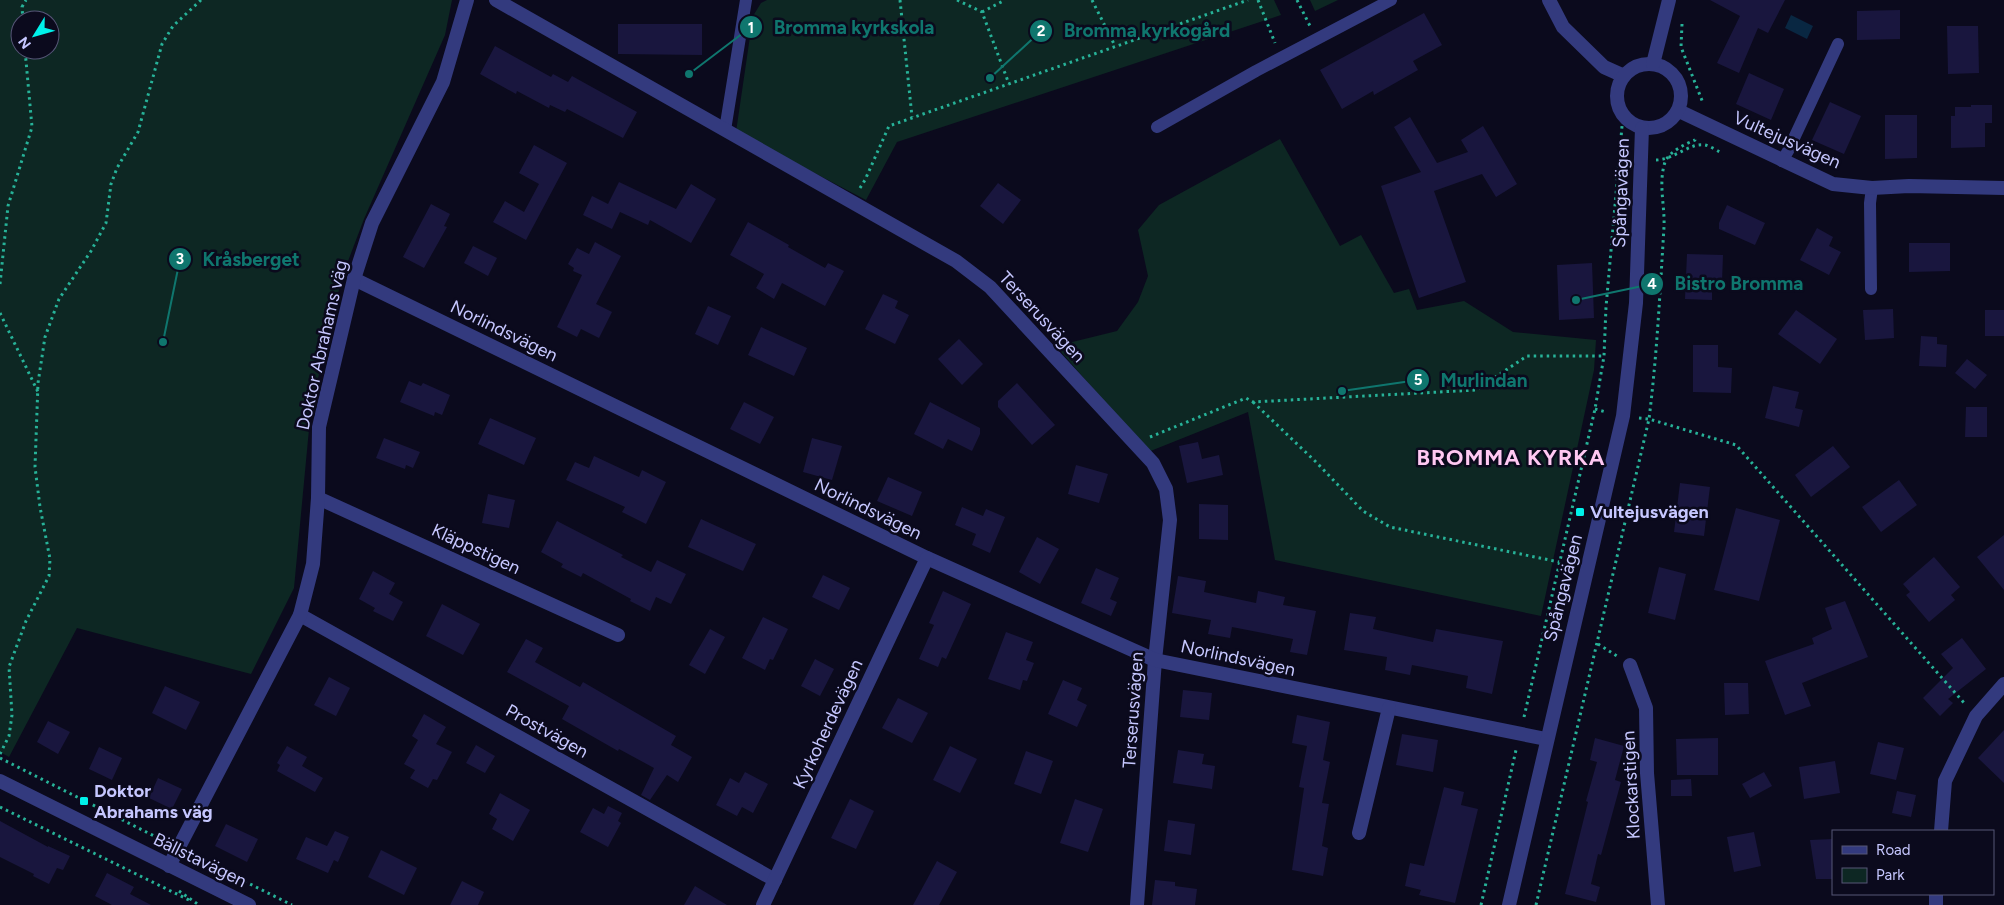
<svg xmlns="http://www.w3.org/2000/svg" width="2004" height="905" font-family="Figtree,sans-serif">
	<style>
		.green { fill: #0d2723; fill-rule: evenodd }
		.water { fill: #092742 }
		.building { fill: #19163e }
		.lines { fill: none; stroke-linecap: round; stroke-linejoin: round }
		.path { stroke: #27b298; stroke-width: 3; stroke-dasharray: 2.5 4; stroke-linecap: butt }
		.service { stroke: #333a7e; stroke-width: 12 }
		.minor { stroke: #333a7e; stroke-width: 14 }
		.tertiary { stroke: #333a7e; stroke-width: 14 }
		.poi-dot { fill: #00f1ea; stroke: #0b0a1d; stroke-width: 2 }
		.labels { text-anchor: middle; stroke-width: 5; stroke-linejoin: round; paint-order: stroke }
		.street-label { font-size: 18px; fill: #c6c7ff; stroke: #0b0a1d }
		.poi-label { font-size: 18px; font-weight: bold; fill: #c6c7ff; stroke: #0b0a1d; text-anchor: start }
		.district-label { font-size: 22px; font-weight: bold; letter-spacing: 1px; fill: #ffc8f2; stroke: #0b0a1d }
		.leader { fill: none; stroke: #0f766e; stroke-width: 2 }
		.callout-dot { fill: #0f766e; stroke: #0b0a1d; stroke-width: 2 }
		.mark-label { font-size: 15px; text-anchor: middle; font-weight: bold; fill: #fff }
		.callout-label { font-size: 19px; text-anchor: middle; font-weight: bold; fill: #0f766e; stroke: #0b0a1d; stroke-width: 5; stroke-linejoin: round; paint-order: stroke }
	</style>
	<rect width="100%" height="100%" fill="#0b0a1d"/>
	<g class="green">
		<path d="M 0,0 L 452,0 L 445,35 L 364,219 L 342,277 L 311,408 L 294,588 L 251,674 L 77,628 L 9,757 L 0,752 ZM 20,20 L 50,20 L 50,50 L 20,50 Z"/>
		<path d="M 767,0 L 1274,0 L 1281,15 L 897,142 L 866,200 L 736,132 L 753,16 L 761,3 Z"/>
		<path d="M 1310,0 L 1338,0 L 1315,11 Z"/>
		<path d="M 1280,139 L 1340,246 L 1361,235 L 1394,293 L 1409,289 L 1417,310 L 1464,301 L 1513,332 L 1596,340 L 1594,370 L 1541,616 L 1275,560 L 1248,412 L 1148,452 L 1056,346 L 1117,331 L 1138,302 L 1148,276 L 1138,230 L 1159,205 Z"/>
	</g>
	<path class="water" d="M 1791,15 L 1813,26 L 1807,39 L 1785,28 Z"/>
	<g class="building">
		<path d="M 1710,0 L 1785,0 L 1768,33 L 1758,28 L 1739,73 L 1717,63 L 1740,16 Z"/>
		<path d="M 1900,10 L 1900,39 L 1857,40 L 1857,11 Z"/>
		<path d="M 1424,13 L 1442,45 L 1413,61 L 1418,70 L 1374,95 L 1373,91 L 1342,109 L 1320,70 Z"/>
		<path d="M 618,24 L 702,24 L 702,55 L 618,54 Z"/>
		<path d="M 1947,26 L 1978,26 L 1979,73 L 1948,74 Z"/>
		<path d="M 495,46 L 551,77 L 553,74 L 568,82 L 572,76 L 637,112 L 623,138 L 567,109 L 565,112 L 550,105 L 549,108 L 517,91 L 516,94 L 480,74 Z"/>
		<path d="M 1749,73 L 1784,89 L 1771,120 L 1736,104 Z"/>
		<path d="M 1830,102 L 1861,116 L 1844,154 L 1812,140 Z"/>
		<path d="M 1971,105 L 1992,105 L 1992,123 L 1985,123 L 1985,147 L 1951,148 L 1951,116 L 1955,116 L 1955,107 L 1971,107 Z"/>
		<path d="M 1885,115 L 1917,115 L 1917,158 L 1885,159 Z"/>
		<path d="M 1410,117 L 1437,163 L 1468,152 L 1461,140 L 1483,126 L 1517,184 L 1496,197 L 1482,174 L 1434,191 L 1466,282 L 1419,298 L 1381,186 L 1421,172 L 1394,127 Z"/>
		<path d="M 534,145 L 567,163 L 526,240 L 493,222 L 505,201 L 524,212 L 539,184 L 519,173 Z"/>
		<path d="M 619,182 L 676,209 L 691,184 L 716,199 L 691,243 L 650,220 L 648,225 L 620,212 L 612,229 L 583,215 L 592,196 L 608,204 Z"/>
		<path d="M 998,183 L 1021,200 L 1003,224 L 980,206 Z"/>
		<path d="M 431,204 L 450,214 L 444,226 L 447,227 L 424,268 L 403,257 Z"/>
		<path d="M 1727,205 L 1765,223 L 1755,245 L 1719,229 L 1719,223 Z"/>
		<path d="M 748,222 L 789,245 L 788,247 L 825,268 L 828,263 L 844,271 L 825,306 L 782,283 L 774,299 L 756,288 L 764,274 L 730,255 Z"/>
		<path d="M 1817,228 L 1833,237 L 1829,246 L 1841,252 L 1829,275 L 1800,260 Z"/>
		<path d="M 595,242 L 621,256 L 596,304 L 612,312 L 599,338 L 581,329 L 577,337 L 557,327 L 582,275 L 573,271 L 574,268 L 568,264 L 577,248 L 589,254 Z"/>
		<path d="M 1909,243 L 1950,243 L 1950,271 L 1909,272 Z"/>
		<path d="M 473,246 L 497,258 L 488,276 L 464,263 Z"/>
		<path d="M 1687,254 L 1723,255 L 1722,282 L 1712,282 L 1712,300 L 1685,299 Z"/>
		<path d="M 1592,263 L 1594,318 L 1559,320 L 1557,265 Z"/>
		<path d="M 883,294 L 898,301 L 895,308 L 909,315 L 895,344 L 865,329 Z"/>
		<path d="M 708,306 L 731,316 L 718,345 L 695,334 Z"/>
		<path d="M 1893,309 L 1894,338 L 1865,340 L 1863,310 Z"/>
		<path d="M 1796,310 L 1837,339 L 1820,364 L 1778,334 Z"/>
		<rect x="1985" y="310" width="19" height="26"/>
		<path d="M 761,327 L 807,348 L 794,376 L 748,355 Z"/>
		<path d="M 1921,336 L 1937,337 L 1937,344 L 1947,345 L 1946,367 L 1919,366 Z"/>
		<path d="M 959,339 L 983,364 L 962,385 L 938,359 Z"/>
		<path d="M 1693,345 L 1718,345 L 1718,367 L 1732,368 L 1731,393 L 1693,392 Z"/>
		<path d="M 1967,359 L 1987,375 L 1975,389 L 1955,373 Z"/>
		<path d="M 409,381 L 421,386 L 423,383 L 450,395 L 442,415 L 435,412 L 434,416 L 400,402 Z"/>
		<path d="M 1017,383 L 1055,425 L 1032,445 L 998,407 L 998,401 Z"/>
		<path d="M 1773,386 L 1799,392 L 1795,408 L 1803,410 L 1799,427 L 1765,418 Z"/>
		<path d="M 744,402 L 774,417 L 760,444 L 730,429 Z"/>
		<path d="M 930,402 L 980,428 L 980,434 L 972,451 L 948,439 L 943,449 L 914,434 Z"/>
		<path d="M 1966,407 L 1987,407 L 1987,437 L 1965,437 Z"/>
		<path d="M 490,418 L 536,438 L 524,465 L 478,444 Z"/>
		<path d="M 384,438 L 420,452 L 413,468 L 406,465 L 405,469 L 376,458 Z"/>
		<path d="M 812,438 L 842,446 L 832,480 L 803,472 Z"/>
		<path d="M 1198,442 L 1202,459 L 1219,455 L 1223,475 L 1187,483 L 1179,446 Z"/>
		<path d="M 1833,446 L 1850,467 L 1811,497 L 1795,475 Z"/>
		<path d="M 594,456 L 639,477 L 642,470 L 666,482 L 646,524 L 622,512 L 625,507 L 566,480 L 575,462 L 589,468 Z"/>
		<path d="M 1076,465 L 1108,474 L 1099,503 L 1068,494 Z"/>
		<path d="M 888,477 L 922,492 L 912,516 L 877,501 Z"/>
		<path d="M 1899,480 L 1917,505 L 1881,532 L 1862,507 Z"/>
		<path d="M 1680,483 L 1710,487 L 1704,536 L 1674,532 Z"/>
		<path d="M 488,494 L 515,500 L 509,528 L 482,523 Z"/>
		<path d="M 1199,504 L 1228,505 L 1228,540 L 1199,539 Z"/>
		<path d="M 962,507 L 983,516 L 986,509 L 1005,517 L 990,553 L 972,545 L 976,534 L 955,525 Z"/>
		<path d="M 1736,508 L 1780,520 L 1759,601 L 1714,590 Z"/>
		<path d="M 701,519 L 756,544 L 743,571 L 688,547 Z"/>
		<path d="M 557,521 L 623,555 L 621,557 L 651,572 L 657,560 L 686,574 L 671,604 L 656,597 L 650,611 L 630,601 L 631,599 L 583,573 L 581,577 L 561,567 L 563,564 L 541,552 Z"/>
		<path d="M 2004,535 L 2004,590 L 1977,557 Z"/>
		<path d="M 1037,537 L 1059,549 L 1040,584 L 1019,572 Z"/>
		<path d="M 1934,557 L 1960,587 L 1951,595 L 1955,600 L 1929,622 L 1906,595 L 1910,592 L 1903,584 Z"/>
		<path d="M 1659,567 L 1686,574 L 1675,620 L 1648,613 Z"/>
		<path d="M 1096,568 L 1119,578 L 1110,599 L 1117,602 L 1111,616 L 1081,603 Z"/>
		<path d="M 373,571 L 395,583 L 389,594 L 403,602 L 393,621 L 373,611 L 375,608 L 359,599 Z"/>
		<path d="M 823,575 L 850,588 L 839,610 L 812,597 Z"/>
		<path d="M 1178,576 L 1206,581 L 1204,592 L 1256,603 L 1258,591 L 1285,597 L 1283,605 L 1316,611 L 1307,655 L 1290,652 L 1293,639 L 1232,627 L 1230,638 L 1208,634 L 1211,620 L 1172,613 Z"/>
		<path d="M 943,591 L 971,604 L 946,659 L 942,657 L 938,667 L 919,659 L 934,625 L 929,623 Z"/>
		<path d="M 1845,601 L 1868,657 L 1802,683 L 1811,706 L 1785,715 L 1765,661 L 1814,644 L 1812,638 L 1832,629 L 1825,608 Z"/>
		<path d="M 442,604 L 480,624 L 463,655 L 426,636 Z"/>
		<path d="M 1350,613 L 1376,617 L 1373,629 L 1433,642 L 1436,629 L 1503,641 L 1492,694 L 1466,688 L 1468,676 L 1412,665 L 1410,675 L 1385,670 L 1387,657 L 1344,650 Z"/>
		<path d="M 763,617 L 788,629 L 773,660 L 770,659 L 765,670 L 742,658 Z"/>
		<path d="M 710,629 L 725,637 L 705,674 L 689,665 Z"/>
		<path d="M 1006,632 L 1033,642 L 1026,660 L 1034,663 L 1027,681 L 1023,680 L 1020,690 L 988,679 Z"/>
		<path d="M 1962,638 L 1986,669 L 1948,699 L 1953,703 L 1940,716 L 1923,698 L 1953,668 L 1941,654 Z"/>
		<path d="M 526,639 L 543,648 L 535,662 L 580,687 L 583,682 L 676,736 L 671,745 L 692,757 L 678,782 L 667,775 L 650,800 L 641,795 L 654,768 L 619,749 L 618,751 L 562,719 L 569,706 L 507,672 Z"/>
		<path d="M 815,659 L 834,669 L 820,696 L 801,686 Z"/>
		<path d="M 329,677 L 350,688 L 336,716 L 314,705 Z"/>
		<path d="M 1063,680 L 1082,688 L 1077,700 L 1087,705 L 1077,727 L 1048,714 Z"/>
		<path d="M 1724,683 L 1748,683 L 1749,714 L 1725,715 Z"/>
		<path d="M 165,686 L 200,702 L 186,730 L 152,713 Z"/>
		<path d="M 1183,690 L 1212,693 L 1209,720 L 1180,717 Z"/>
		<path d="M 898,698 L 928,713 L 912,743 L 882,728 Z"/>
		<path d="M 424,714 L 446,727 L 436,744 L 452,752 L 437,780 L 433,779 L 428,788 L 410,778 L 415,770 L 404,764 L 418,740 L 412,736 Z"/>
		<path d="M 1297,715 L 1330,722 L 1323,760 L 1330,762 L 1322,803 L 1329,804 L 1322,846 L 1328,848 L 1323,876 L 1292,870 L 1304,788 L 1299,787 L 1307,746 L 1292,743 Z"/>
		<path d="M 48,721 L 70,732 L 58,754 L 37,742 Z"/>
		<path d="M 2004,730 L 2004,783 L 1978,758 Z"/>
		<path d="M 1402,734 L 1438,740 L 1433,772 L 1396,765 Z"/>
		<path d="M 1595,738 L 1624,746 L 1615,780 L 1621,782 L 1601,855 L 1598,854 L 1591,884 L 1600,887 L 1596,902 L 1565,894 L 1588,802 L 1586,801 L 1597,762 L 1590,760 Z"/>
		<path d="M 1718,738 L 1718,775 L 1677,775 L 1676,739 Z"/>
		<path d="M 1878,742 L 1904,748 L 1896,780 L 1870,774 Z"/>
		<path d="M 476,745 L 495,756 L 485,773 L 466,763 Z"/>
		<path d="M 287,746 L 307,757 L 302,766 L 323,778 L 315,792 L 277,771 L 280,765 L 277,763 Z"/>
		<path d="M 950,746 L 977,759 L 960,793 L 933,780 Z"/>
		<path d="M 99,747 L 122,758 L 112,780 L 89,769 Z"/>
		<path d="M 1178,750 L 1204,754 L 1202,764 L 1215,766 L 1212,789 L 1173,783 Z"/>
		<path d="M 1026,751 L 1053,761 L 1041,794 L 1014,784 Z"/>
		<path d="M 1835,761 L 1840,793 L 1804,799 L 1799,767 Z"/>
		<path d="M 745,772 L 768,784 L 753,813 L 742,807 L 737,816 L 716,805 L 730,778 L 739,783 Z"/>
		<path d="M 1764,772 L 1772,786 L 1750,798 L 1742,784 Z"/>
		<path d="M 158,778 L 182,789 L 172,809 L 149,798 Z"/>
		<path d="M 1691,779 L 1692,796 L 1671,796 L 1671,780 Z"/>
		<path d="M 1444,787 L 1464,792 L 1461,805 L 1478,809 L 1455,903 L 1419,895 L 1421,890 L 1405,886 L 1410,863 L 1424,866 Z"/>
		<path d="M 1897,791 L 1916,795 L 1911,817 L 1892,813 Z"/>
		<path d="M 500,793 L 530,810 L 513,841 L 492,829 L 497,819 L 489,814 Z"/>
		<path d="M 850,799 L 874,811 L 856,849 L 831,838 Z"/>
		<path d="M 1075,799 L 1103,809 L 1088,852 L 1060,843 Z"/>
		<path d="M 608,806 L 622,813 L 618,821 L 621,823 L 608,847 L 580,832 L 593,808 L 604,814 Z"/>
		<path d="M 1168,820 L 1195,824 L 1191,855 L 1164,851 Z"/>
		<path d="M 0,821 L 48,847 L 48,846 L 70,856 L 63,870 L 57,868 L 49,884 L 33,876 L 34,874 L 0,857 Z"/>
		<path d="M 226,824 L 258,839 L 247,862 L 215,846 Z"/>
		<path d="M 335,831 L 349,837 L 338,862 L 334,860 L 328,873 L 296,859 L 306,837 L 327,846 Z"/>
		<path d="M 1754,832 L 1761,866 L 1734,872 L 1727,837 Z"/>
		<path d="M 1833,839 L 1833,879 L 1816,879 L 1810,840 Z"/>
		<path d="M 381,850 L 417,868 L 404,895 L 368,877 Z"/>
		<path d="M 937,861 L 957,872 L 939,905 L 913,905 Z"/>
		<path d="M 107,873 L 134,887 L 130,894 L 151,905 L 112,905 L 95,896 Z"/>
		<path d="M 1155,880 L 1175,882 L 1175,886 L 1197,889 L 1195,905 L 1152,905 Z"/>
		<path d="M 462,881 L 484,892 L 478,905 L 450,905 Z"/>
		<path d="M 695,886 L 727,905 L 684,905 Z"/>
	</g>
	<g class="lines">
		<g class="path">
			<path d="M 900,0 L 912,117"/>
			<path d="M 957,0 L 982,12 L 1009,84"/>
			<path d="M 1092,0 L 1115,46"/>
			<path d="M 1258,0 L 1275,43"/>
			<path d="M 1297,0 L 1310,26"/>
			<path d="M 982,12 L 1005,0"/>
			<path d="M 23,20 L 22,7 L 26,0"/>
			<path d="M 1682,24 L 1681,47 L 1703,103"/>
			<path d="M 1656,160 C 1673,160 1691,142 1705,145 C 1710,146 1716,150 1720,152"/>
			<path d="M 860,188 L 865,180 L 889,126 L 1248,0"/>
			<path d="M 0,284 L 8,206 L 32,127 L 25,50"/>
			<path d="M 0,313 L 38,392"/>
			<path d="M 1253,402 L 1316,462 L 1363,511 L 1390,527 L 1559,562"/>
			<path d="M 1595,409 L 1606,412"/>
			<path d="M 1639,418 L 1649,419 L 1736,445 L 1965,704"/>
			<path d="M 1150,437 L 1246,398 L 1253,402 L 1476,390 L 1527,356 L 1604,356"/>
			<path d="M 1598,644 L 1617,656"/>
			<path d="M 1524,717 L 1595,409 L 1604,356 L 1606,307 L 1623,115"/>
			<path d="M 0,754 L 9,736 L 12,715 L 9,667 L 26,621 L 49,576 L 50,559 L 40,507 L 35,467 L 38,383 L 45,337 L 59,299 L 91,251 L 106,223 L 111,184 L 117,168 L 138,132 L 162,44 L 173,26 L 201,0"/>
			<path d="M 0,758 L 164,841"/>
			<path d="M 0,807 L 189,900"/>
			<path d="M 192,855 L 292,905"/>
			<path d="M 179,891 L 199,905"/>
			<path d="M 1481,905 L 1516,750"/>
			<path d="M 1536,905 L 1649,419 C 1657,355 1660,291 1664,227 C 1665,205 1658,184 1665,162 C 1669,152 1685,144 1695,140 L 1696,136"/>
		</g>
		<g class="service">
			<path d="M 1157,127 L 1256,71 L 1391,0"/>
			<path d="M 725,130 L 746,0"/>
			<path d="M 1782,161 L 1788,151 L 1838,44"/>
			<path d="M 1871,289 L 1870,203 L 1872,188"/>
		</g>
		<g class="minor">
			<path d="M 496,0 L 956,261 L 990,287 L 1153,463 L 1166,489 L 1170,520 L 1155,660 L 1137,905"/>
			<path d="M 1549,0 L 1563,27 L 1604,67 L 1624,76"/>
			<path d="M 1679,111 L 1833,184 L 1872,188 L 1909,186 L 2004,188"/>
			<path d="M 354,279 L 927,558 L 1155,660 L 1546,739"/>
			<path d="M 318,498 L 618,635"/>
			<path d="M 300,615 L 775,880"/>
			<path d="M 1630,665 L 1646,708 L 1647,773 L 1658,905"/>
			<path d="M 1941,831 L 1945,781 L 1976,716 L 2004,684"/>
			<path d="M 1359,833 L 1389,708"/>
			<path d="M 169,866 L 300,615 L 313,564 L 318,498 L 319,427 L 354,279 L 372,223 L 443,82 L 467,0"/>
			<path d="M 1936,894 L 1936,905"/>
			<path d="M 763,905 L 927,558"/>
		</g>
		<g class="tertiary">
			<circle cx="1649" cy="96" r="32"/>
			<path d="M 1653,64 L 1669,0"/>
			<path d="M 0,781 L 249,905"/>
			<path d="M 1509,905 L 1623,416 L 1636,303 L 1642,128"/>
		</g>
	</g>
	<g class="poi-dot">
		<rect x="1575" y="507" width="10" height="10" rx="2.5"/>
		<rect x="79" y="796" width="10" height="10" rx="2.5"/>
	</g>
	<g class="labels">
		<g class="street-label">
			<text transform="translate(1787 140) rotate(24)" y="6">Vultejusvägen</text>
			<text transform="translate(1621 193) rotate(-88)" y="6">Spångavägen</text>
			<text transform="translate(1042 317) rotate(47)" y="6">Terserusvägen</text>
			<text transform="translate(504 331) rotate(26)" y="6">Norlindsvägen</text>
			<text transform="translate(322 345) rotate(-77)" y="6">Doktor Abrahams väg</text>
			<text transform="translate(868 509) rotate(26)" y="6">Norlindsvägen</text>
			<text transform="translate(476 549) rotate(25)" y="6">Kläppstigen</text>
			<text transform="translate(1563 588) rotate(-76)" y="6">Spångavägen</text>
			<text transform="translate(1238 658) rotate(12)" y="6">Norlindsvägen</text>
			<text transform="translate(1133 710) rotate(-86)" y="6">Terserusvägen</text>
			<text transform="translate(828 724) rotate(-65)" y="6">Kyrkoherdevägen</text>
			<text transform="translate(547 731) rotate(29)" y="6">Prostvägen</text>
			<text transform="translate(1631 785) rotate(-93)" y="6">Klockarstigen</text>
			<text transform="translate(200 860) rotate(26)" y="6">Bällstavägen</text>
		</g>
		<g class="poi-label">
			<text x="1590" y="518">Vultejusvägen</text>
			<text x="94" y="797">Doktor<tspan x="94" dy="21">Abrahams väg</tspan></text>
		</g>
		<g class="district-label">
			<text x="1511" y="465">BROMMA KYRKA</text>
		</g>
	</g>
	<path class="leader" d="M689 74L751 27M990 78L1041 31M163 342L180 259M1576 300L1652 284M1342 391L1418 380"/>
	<g class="callout-dot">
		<circle cx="689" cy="74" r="5"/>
		<circle cx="990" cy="78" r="5"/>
		<circle cx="163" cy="342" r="5"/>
		<circle cx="1576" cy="300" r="5"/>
		<circle cx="1342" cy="391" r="5"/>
		<circle cx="751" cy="27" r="12"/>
		<circle cx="1041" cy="31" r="12"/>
		<circle cx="180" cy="259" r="12"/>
		<circle cx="1652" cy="284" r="12"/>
		<circle cx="1418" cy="380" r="12"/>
	</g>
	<g class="mark-label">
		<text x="751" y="33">1</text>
		<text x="1041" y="36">2</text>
		<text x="180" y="264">3</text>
		<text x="1652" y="289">4</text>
		<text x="1418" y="385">5</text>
	</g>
	<g class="callout-label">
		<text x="854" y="34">Bromma kyrkskola</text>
		<text x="1147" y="37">Bromma kyrkogård</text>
		<text x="251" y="266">Kråsberget</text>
		<text x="1739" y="290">Bistro Bromma</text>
		<text x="1484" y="387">Murlindan</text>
	</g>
	<rect x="1832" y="830" width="162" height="65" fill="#0b0a1d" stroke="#565677"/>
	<rect x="1842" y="846" width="25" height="8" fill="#333a7e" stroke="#565677"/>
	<text x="1876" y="855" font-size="15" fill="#c6c7ff">Road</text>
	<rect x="1842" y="868" width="25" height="15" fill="#0d2723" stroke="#565677"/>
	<text x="1876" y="880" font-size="15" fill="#c6c7ff">Park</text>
	<g transform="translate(35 35) rotate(233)"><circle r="24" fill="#0b0a1d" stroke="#565677"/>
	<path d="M0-4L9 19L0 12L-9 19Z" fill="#00f1ea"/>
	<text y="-8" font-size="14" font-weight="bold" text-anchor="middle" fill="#c6c7ff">N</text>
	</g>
</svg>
